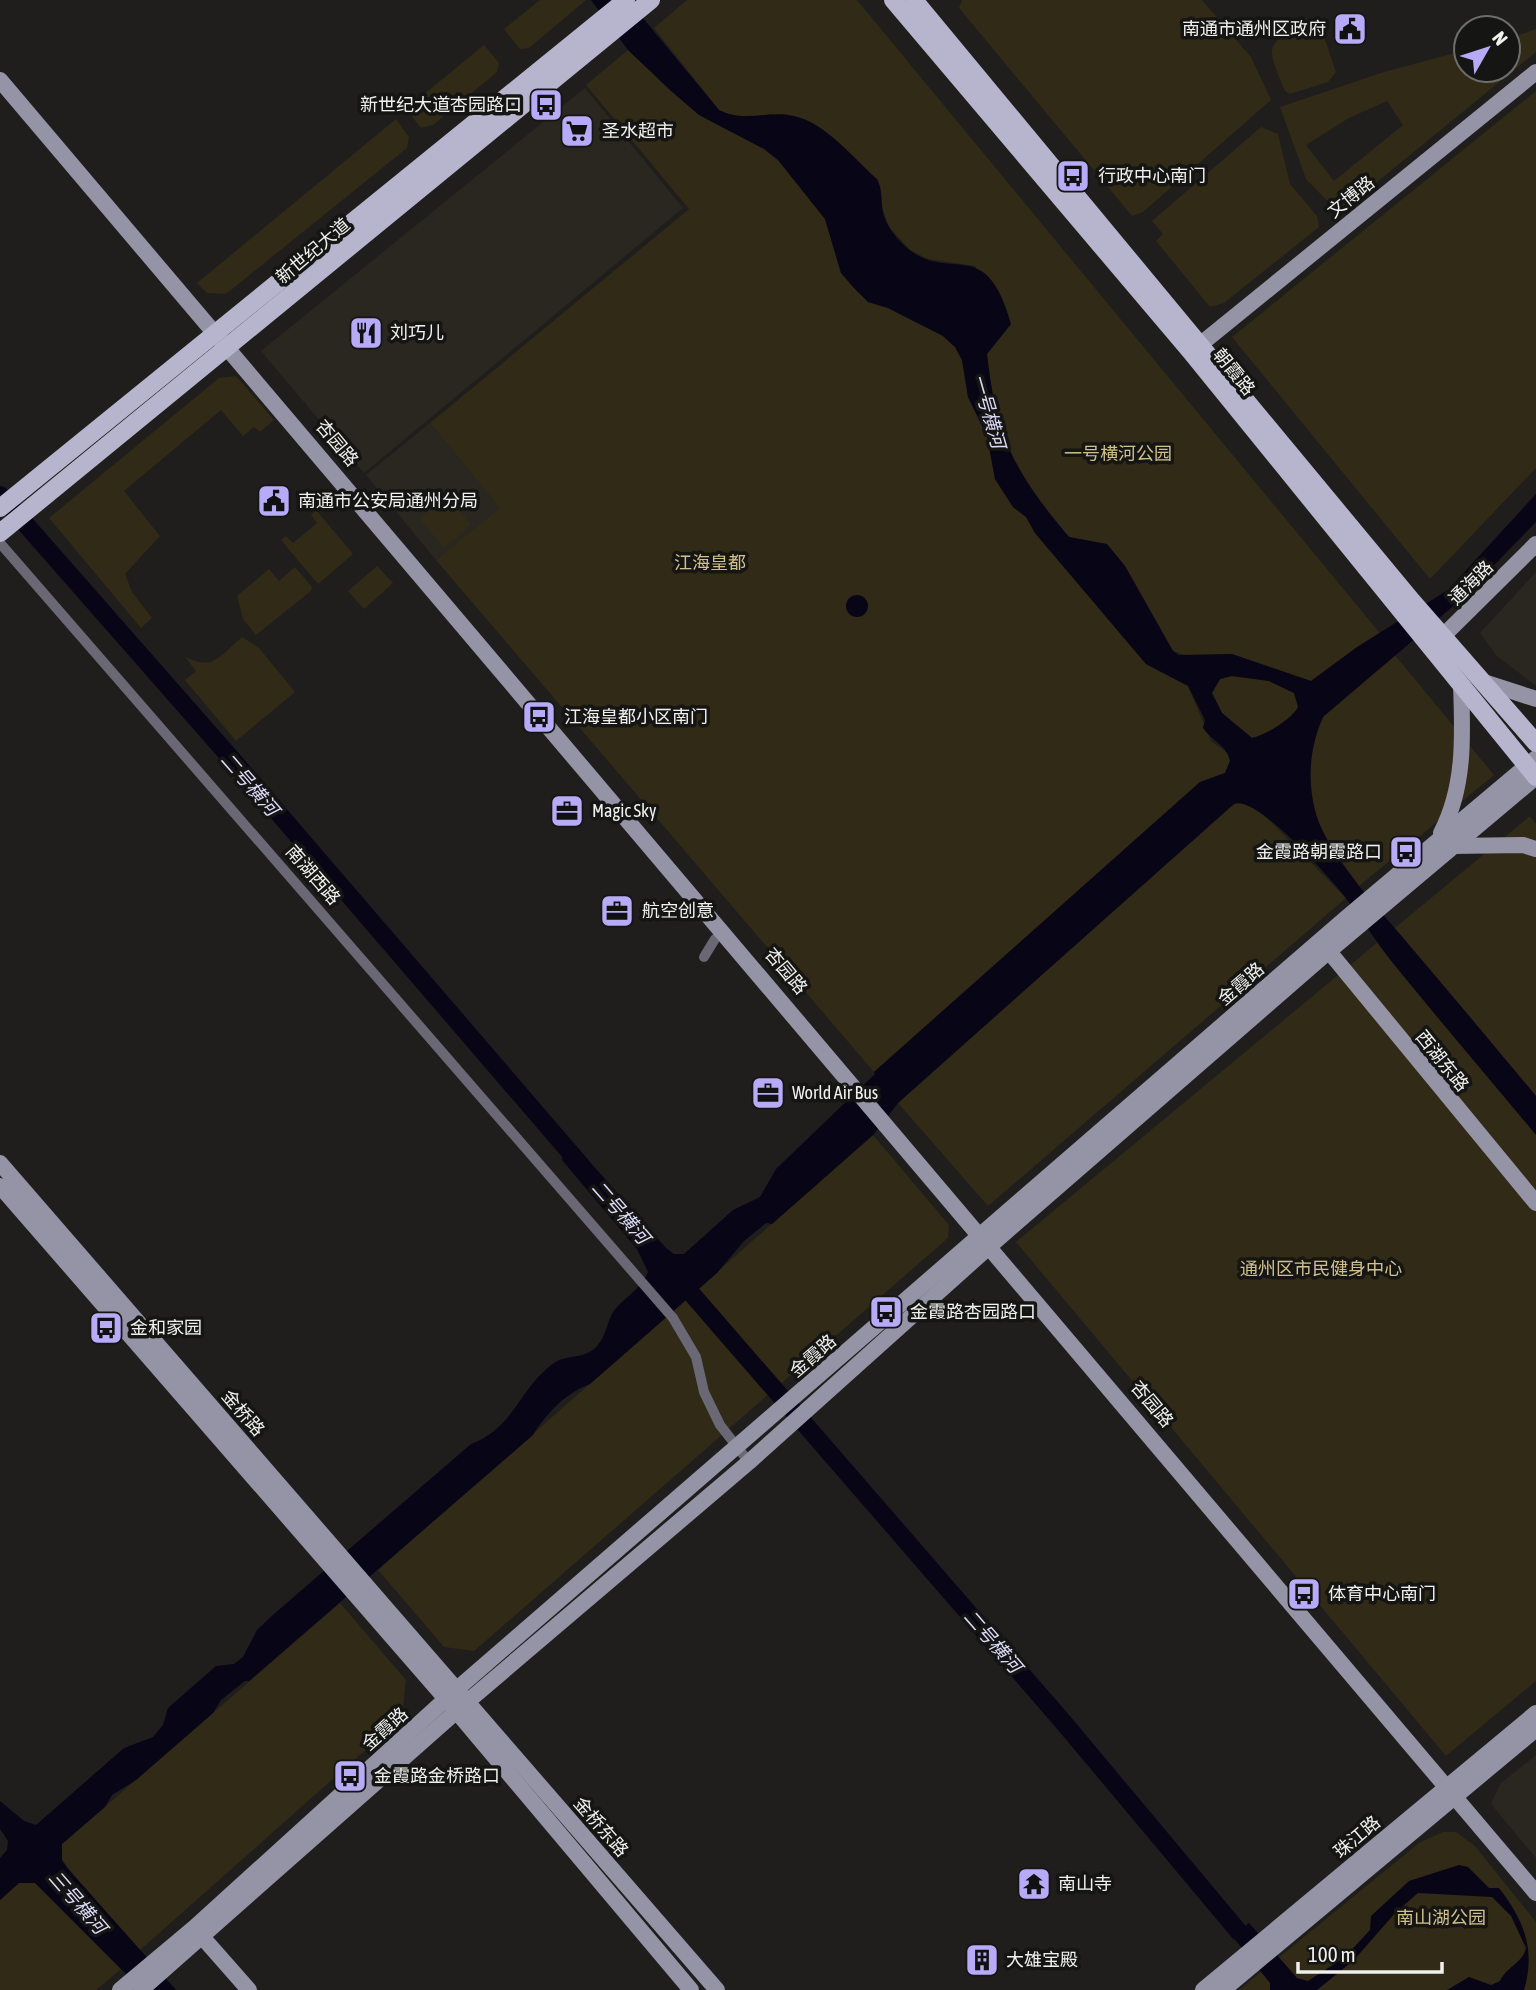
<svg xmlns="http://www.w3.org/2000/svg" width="1536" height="1990" font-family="'Asap Condensed','Noto Sans SC',sans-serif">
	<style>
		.built { fill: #2a2720 }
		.green { fill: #312a16; fill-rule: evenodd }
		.water { fill: #080517; fill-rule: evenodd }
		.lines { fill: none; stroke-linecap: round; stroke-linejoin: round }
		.river { stroke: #080517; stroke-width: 18 }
		.street { stroke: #696874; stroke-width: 10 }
		.secondary { stroke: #9593a6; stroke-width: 16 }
		.primary { stroke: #b7b4cd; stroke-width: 18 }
		.labels { text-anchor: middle; stroke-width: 7; stroke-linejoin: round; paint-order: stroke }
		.poi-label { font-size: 18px; fill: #f0f0ee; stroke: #151513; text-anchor: start }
		.street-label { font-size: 18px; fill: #f0f0ee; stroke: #151513 }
		.park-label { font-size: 18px; fill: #d1c08c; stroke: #151513 }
		.water-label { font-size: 19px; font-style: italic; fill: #dedbfa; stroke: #151513 }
	</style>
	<rect width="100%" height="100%" fill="#1f1e1c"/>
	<g class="built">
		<path d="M 585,88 L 683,208 L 364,473 L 261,351 Z"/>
		<path d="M 430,423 L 501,508 L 436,560 L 366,475 Z"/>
		<path d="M 1536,572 L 1536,686 L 1497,656 L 1480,633 Z"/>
		<path d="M 1536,1755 L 1536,1858 L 1491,1804 L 1500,1784 Z"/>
	</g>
	<g class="green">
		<path d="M 540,0 L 586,0 L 529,48 L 520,49 L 504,29 Z"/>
		<path d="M 687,0 L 857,0 L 1379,632 L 1378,636 L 1311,681 L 1232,654 L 1187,656 L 1173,651 L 1125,566 L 1107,545 L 1069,537 C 1014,473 996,437 987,354 L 1011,324 L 975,266 L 928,259 L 910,250 L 889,227 L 881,204 L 773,114 C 753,117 738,120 719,110 L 654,28 Z"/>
		<path d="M 962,0 L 1202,0 L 1251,57 L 1271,100 L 1143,212 L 1132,216 L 959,8 Z"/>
		<path d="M 1306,18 L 1322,31 L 1336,72 L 1328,82 L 1290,94 L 1285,91 C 1265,43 1265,49 1306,18 Z"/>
		<path d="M 1536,29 L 1536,52 L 1339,213 L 1306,179 L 1280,107 L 1384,72 L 1466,50 L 1466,70 L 1508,70 L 1508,39 ZM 1387,101 L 1403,125 L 1334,181 L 1306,145 L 1349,118 Z"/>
		<path d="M 484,45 L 499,63 L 497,72 L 433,125 L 421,128 L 406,109 Z"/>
		<path d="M 628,50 L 699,115 L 764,149 L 778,160 L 825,219 L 841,273 L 868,302 L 888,308 L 943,336 L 955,347 L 962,360 L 968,397 L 987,436 L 995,479 L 1013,507 L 1026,517 L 1035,533 L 1146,664 L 1188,686 L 1211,741 L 1229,754 L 1230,761 L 1225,773 L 1200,782 L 874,1072 L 436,560 L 500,508 L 430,423 L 689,209 L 586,85 Z"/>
		<path d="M 1536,91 L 1536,468 L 1430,579 L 1232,337 Z"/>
		<path d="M 396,119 L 409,137 L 407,148 L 231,290 L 225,294 L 207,293 L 197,283 Z"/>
		<path d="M 1261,127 L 1278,134 L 1290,184 L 1317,216 L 1319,227 L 1224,303 L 1210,307 L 1156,241 L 1163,234 L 1152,221 Z"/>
		<path d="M 236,376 L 274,420 L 260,432 L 254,427 L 243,436 L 221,410 L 124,491 L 160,536 L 125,574 L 132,592 L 152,618 L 141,628 L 49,518 L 219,378 Z"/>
		<path d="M 447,496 L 471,525 L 444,548 L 420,519 Z"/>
		<path d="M 316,510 L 353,554 L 318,584 L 281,540 L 286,536 L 293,543 L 317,523 L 311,515 Z"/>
		<path d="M 377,566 L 393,583 L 364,609 L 348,591 Z"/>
		<path d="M 295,567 L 312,587 L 311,591 L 256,635 L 243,619 L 237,596 L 269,569 L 279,581 Z"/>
		<path d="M 242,637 L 259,648 L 295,692 L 236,741 L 185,680 L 196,671 L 185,657 C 215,671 218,657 242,637 Z"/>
		<path d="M 1394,654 L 1494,775 L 1359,886 C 1344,863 1323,839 1315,813 C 1306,783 1308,729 1332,706 C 1352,688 1375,674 1394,654 Z"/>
		<path d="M 1232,676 L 1269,681 L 1294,693 L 1299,707 C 1292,719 1266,735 1252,738 L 1222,713 L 1212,693 L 1220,679 Z"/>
		<path d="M 1240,801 L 1261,812 L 1346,898 L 988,1206 L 898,1103 L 1226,809 Z"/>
		<path d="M 1530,816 L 1536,824 L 1536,1681 L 1446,1756 L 1016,1242 Z"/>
		<path d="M 873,1135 L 949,1225 L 948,1238 L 474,1651 L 444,1647 L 378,1570 Z"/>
		<path d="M 340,1603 L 406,1680 L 403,1707 L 397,1722 L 139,1951 L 68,1868 L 62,1860 L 62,1844 Z"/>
		<path d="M 1443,1832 L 1456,1832 L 1475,1846 L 1536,1922 L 1536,1990 L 1239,1990 L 1419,1843 Z"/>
		<path d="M 27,1881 L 35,1882 L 121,1969 L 96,1990 L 0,1990 L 0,1900 L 19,1883 Z"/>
	</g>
	<g class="water">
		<path d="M 591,0 L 628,0 L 719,110 C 744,123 768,110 794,116 C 826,123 853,158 877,179 C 882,189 881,195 882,206 C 883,222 895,237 906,247 C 949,285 986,232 1011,324 L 987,354 C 996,437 1015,473 1069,537 L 1107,544 L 1125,566 L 1173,651 L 1179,655 L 1232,654 L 1311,681 L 1357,647 L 1448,590 L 1536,494 L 1536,522 L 1458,602 L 1323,717 C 1310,746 1307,779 1315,810 C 1326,856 1386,916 1416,953 C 1456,1000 1496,1048 1536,1096 L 1536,1135 C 1488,1077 1439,1020 1392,962 C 1375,941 1362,918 1345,897 C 1329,877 1257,795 1234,804 L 898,1103 L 873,1135 L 772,1224 L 766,1223 L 744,1241 L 717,1273 L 590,1384 C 564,1394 548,1412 533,1435 L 249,1681 L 245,1681 L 221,1700 L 213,1713 L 136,1780 L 112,1795 L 105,1807 L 62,1844 L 62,1860 L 68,1869 L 176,1990 L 142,1990 L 35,1883 L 19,1883 L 0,1900 L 0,1858 L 7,1850 L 8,1841 L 0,1829 L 0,1801 L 24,1821 L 36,1825 L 124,1748 L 153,1737 L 163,1725 L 168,1708 L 216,1666 L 234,1664 L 243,1657 L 257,1630 L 274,1614 L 471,1444 C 515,1428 518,1389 554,1363 C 567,1354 585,1360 597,1346 C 606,1337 607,1322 613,1312 C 623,1298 642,1289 648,1272 L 637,1249 L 562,1160 L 565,1147 L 575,1145 L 666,1248 L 674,1254 L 684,1254 L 733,1210 L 760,1197 L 776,1169 L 875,1074 L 874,1072 L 1200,782 L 1225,773 L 1230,761 C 1227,745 1212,741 1203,728 L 1205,720 L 1188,686 L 1146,664 L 1035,533 L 1026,517 L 1013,507 L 995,479 L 987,436 L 968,397 L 962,360 L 955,347 L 943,336 L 888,308 L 868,302 L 853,287 L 841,273 L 825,219 L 778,160 L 764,149 L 699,115 L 671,91 L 628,50 ZM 1232,676 L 1269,681 L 1294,693 L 1298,707 C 1292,719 1266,735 1252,738 L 1222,713 L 1212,693 L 1220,679 Z"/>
		<circle cx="857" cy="606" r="11"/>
		<path d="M 1459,1865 L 1468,1867 L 1489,1888 L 1499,1888 C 1524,1920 1536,1950 1524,1990 L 1447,1990 L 1469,1977 L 1491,1985 L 1500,1981 C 1507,1966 1522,1964 1526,1948 L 1511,1916 L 1492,1897 L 1418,1893 L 1396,1912 L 1354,1960 L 1317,1990 L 1270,1990 L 1270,1983 L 1233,1937 L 1249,1923 L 1297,1978 L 1308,1981 L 1345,1957 L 1370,1930 L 1371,1916 L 1409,1881 Z"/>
	</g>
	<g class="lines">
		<g class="river">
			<path d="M 0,495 L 237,765 L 580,1164"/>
			<path d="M 678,1278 L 1064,1723 L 1239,1932"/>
		</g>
		<g class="street">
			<path d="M 0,543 L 673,1318 L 696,1357 L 704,1392 L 720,1425 L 749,1462"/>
			<path d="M 704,957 L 715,939"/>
		</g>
		<g class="secondary">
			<path d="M 0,80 C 516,681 1026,1287 1536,1893"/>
			<path d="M 1191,352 L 1536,72"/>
			<path d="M 1436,643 L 1536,544"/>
			<path d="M 1481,681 L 1536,699"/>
			<path d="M 1441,833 C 1465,787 1463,736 1461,685"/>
			<path d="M 1452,846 L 1523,845 L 1536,849"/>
			<path d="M 1322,943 L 1536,1203"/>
			<path d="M 0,1163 L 717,1990"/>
			<path d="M 0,1186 L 446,1699 L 691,1990"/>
			<path d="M 197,1931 L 249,1990"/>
			<path d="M 120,1990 L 194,1928 L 457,1689 L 1346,918 L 1536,758"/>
			<path d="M 141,1990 L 467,1702 L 749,1462 L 991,1245 L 1328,952 L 1536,777"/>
			<path d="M 1203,1990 L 1536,1713"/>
			<path d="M 1223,1990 L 1536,1729"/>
		</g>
		<g class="primary">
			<path d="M 893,0 L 1191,352 L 1536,777"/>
			<path d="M 914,0 L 1412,601 L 1536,743"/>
			<path d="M 0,508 L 626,0"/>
			<path d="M 0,533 L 651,0"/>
		</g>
	</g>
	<defs>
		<symbol id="civic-square" viewBox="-11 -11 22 22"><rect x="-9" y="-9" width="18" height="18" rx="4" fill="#b7abf8" stroke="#151513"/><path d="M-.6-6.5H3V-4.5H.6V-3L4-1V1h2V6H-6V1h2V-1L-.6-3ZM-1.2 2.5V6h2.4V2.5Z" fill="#111"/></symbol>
		<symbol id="bus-square" viewBox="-11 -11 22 22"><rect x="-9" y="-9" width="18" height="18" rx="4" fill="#b7abf8" stroke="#151513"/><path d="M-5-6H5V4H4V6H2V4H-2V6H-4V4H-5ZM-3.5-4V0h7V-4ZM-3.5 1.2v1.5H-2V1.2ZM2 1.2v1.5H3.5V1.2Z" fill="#111"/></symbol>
		<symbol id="supermarket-square" viewBox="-11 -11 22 22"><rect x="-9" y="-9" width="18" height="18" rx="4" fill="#b7abf8" stroke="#151513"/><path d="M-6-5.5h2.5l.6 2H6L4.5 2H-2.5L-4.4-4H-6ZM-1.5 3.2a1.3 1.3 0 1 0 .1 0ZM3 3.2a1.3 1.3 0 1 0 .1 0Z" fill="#111"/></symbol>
		<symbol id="restaurant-square" viewBox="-11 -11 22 22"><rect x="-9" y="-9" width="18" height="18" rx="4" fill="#b7abf8" stroke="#151513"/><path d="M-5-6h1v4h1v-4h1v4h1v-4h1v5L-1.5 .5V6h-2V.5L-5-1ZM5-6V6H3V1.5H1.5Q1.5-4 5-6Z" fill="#111"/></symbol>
		<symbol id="office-square" viewBox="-11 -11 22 22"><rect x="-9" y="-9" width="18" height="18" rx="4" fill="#b7abf8" stroke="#151513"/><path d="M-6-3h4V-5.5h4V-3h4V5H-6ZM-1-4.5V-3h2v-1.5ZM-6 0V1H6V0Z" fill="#111"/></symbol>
		<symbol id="temple-square" viewBox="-11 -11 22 22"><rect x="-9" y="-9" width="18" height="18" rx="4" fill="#b7abf8" stroke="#151513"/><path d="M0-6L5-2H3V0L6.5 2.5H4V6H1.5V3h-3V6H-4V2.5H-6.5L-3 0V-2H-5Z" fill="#111"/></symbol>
		<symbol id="building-square" viewBox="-11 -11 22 22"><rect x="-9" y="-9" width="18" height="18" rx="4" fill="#b7abf8" stroke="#151513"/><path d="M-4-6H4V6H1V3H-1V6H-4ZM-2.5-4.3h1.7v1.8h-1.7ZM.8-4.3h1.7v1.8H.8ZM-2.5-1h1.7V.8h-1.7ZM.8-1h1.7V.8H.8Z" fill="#111"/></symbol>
	</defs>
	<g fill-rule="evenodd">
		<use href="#civic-square" x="1331" y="10" width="38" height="38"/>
		<use href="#bus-square" x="527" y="86" width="38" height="38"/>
		<use href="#supermarket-square" x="558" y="112" width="38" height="38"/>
		<use href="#bus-square" x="1054" y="157" width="38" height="38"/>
		<use href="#restaurant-square" x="347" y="314" width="38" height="38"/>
		<use href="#civic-square" x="255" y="482" width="38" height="38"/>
		<use href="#bus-square" x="520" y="698" width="38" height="38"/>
		<use href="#office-square" x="548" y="792" width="38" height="38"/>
		<use href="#bus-square" x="1387" y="833" width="38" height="38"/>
		<use href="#office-square" x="598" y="892" width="38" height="38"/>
		<use href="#office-square" x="749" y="1074" width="38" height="38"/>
		<use href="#bus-square" x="867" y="1293" width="38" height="38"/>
		<use href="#bus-square" x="87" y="1309" width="38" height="38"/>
		<use href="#bus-square" x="1285" y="1575" width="38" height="38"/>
		<use href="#bus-square" x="331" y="1757" width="38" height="38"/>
		<use href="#temple-square" x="1015" y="1865" width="38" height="38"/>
		<use href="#building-square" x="963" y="1941" width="38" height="38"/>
	</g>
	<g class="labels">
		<g class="poi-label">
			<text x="1326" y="35" text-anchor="end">南通市通州区政府</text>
			<text x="522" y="111" text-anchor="end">新世纪大道杏园路口</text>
			<text x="602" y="137">圣水超市</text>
			<text x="1098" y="182">行政中心南门</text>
			<text x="390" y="339">刘巧儿</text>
			<text x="298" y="507">南通市公安局通州分局</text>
			<text x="564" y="723">江海皇都小区南门</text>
			<text x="592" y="817">Magic Sky</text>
			<text x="1382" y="858" text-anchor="end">金霞路朝霞路口</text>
			<text x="642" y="917">航空创意</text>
			<text x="792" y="1099">World Air Bus</text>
			<text x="910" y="1318">金霞路杏园路口</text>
			<text x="130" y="1334">金和家园</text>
			<text x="1328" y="1600">体育中心南门</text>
			<text x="374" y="1782">金霞路金桥路口</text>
			<text x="1058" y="1890">南山寺</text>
			<text x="1006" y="1966">大雄宝殿</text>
		</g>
		<g class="street-label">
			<text transform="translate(1351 197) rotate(-39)" y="6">文博路</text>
			<text transform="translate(313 251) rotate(-40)" y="6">新世纪大道</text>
			<text transform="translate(1234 372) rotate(51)" y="6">朝霞路</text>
			<text transform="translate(337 443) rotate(50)" y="6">杏园路</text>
			<text transform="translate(1471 583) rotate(-45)" y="6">通海路</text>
			<text transform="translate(313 875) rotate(49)" y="6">南湖西路</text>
			<text transform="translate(786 971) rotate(50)" y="6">杏园路</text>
			<text transform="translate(1241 984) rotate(-41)" y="6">金霞路</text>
			<text transform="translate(1442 1061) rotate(51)" y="6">西湖东路</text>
			<text transform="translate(813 1356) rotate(-41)" y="6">金霞路</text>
			<text transform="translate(1152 1404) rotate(50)" y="6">杏园路</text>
			<text transform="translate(243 1413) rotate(49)" y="6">金桥路</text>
			<text transform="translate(385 1729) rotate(-42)" y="6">金霞路</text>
			<text transform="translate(601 1827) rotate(49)" y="6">金桥东路</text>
			<text transform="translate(1357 1837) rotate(-40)" y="6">珠江路</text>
		</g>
		<g class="park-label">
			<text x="1118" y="460">一号横河公园</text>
			<text x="710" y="569">江海皇都</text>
			<text x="1321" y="1275">通州区市民健身中心</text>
			<text x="1441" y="1924">南山湖公园</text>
		</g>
		<g class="water-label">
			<text transform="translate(989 411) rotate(74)" y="7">一号横河</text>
			<text transform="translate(250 784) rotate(49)" y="7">二号横河</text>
			<text transform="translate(621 1212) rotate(49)" y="7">二号横河</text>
			<text transform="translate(993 1641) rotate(49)" y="7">二号横河</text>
			<text transform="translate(78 1902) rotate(49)" y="7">三号横河</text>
		</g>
	</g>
	<g transform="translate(1487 49) rotate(51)"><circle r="33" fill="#151513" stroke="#6d6d6b" stroke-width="2"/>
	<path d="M0-5L12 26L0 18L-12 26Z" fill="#b7abf8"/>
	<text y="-10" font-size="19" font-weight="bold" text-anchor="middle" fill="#f0f0ee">N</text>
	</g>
	<path d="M1298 1962v10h144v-10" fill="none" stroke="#f0f0ee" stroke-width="3.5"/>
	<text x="1308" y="1962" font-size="21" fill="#f0f0ee" stroke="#151513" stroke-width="5" paint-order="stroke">100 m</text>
</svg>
